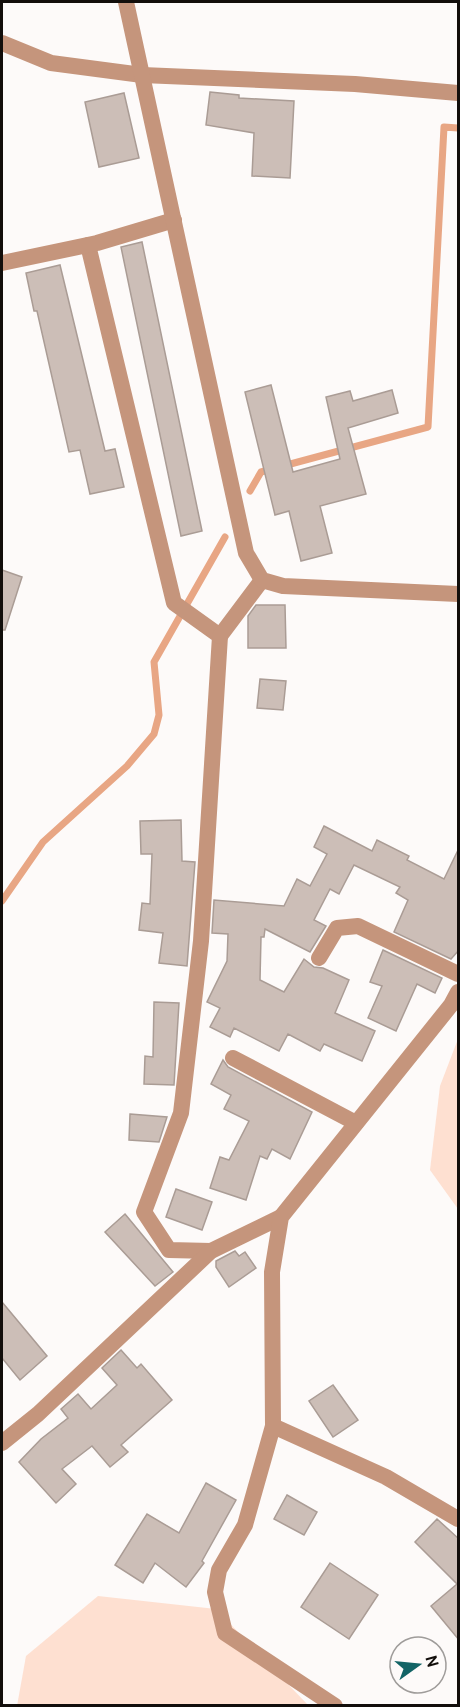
<svg xmlns="http://www.w3.org/2000/svg" width="460" height="1707" font-family="Cabin,sans-serif">
	<style>
		.green { fill: #fee0d1 }
		.lines { fill: none; stroke-linecap: round; stroke-linejoin: round }
		.stream { stroke: #e8a684; stroke-width: 7 }
		.building { fill: #ccbeb7; stroke: #aa9c95; stroke-width: 1.5 }
		.minor { stroke: #c5957c; stroke-width: 16 }
		.tertiary { stroke: #c5957c; stroke-width: 16 }
	</style>
	<rect width="100%" height="100%" fill="#fdfaf9"/>
	<g class="green">
		<path d="M 458,1039 L 458,1209 L 430,1170 L 440,1086 Z"/>
		<path d="M 98,1596 L 216,1609 L 308,1705 L 17,1706 L 26,1656 Z"/>
	</g>
	<g class="lines">
		<g class="stream">
			<path d="M 283,466 L 428,427 L 444,127 L 458,128"/>
			<path d="M 250,491 L 261,472 L 272,469"/>
			<path d="M 2,901 L 43,842 L 127,766 L 154,734 L 159,715 L 154,662 L 225,537"/>
		</g>
	</g>
	<g class="building">
		<path d="M 210,92 L 239,95 L 239,98 L 294,101 L 290,178 L 252,176 L 254,133 L 206,125 Z"/>
		<path d="M 124,93 L 139,158 L 99,167 L 85,102 Z"/>
		<path d="M 142,242 L 202,531 L 181,536 L 121,247 Z"/>
		<path d="M 60,265 L 105,451 L 115,449 L 124,487 L 90,494 L 80,450 L 69,452 L 37,311 L 34,311 L 26,273 Z"/>
		<path d="M 271,385 L 293,472 L 340,459 L 326,397 L 350,391 L 353,401 L 392,390 L 398,413 L 348,428 L 366,494 L 320,506 L 332,553 L 301,561 L 289,511 L 275,515 L 245,392 Z"/>
		<path d="M 2,570 L 22,577 L 5,630 L 2,630 Z"/>
		<path d="M 256,605 L 285,605 L 286,648 L 248,648 L 248,616 Z"/>
		<path d="M 260,679 L 286,681 L 283,710 L 257,708 Z"/>
		<path d="M 181,820 L 182,861 L 195,862 L 187,966 L 159,963 L 163,933 L 139,930 L 142,903 L 150,904 L 152,854 L 141,854 L 140,821 Z"/>
		<path d="M 324,826 L 372,851 L 377,840 L 409,856 L 407,860 L 444,879 L 459,848 L 459,950 L 451,959 L 394,932 L 408,900 L 396,893 L 400,887 L 354,865 L 339,894 L 330,889 L 314,920 L 326,926 L 310,952 L 265,929 L 264,937 L 261,937 L 260,980 L 284,992 L 304,959 L 314,967 L 323,968 L 349,980 L 335,1013 L 375,1031 L 362,1061 L 324,1044 L 320,1051 L 288,1034 L 279,1051 L 234,1028 L 230,1037 L 210,1027 L 220,1008 L 207,1002 L 227,961 L 228,934 L 212,933 L 214,900 L 284,906 L 297,879 L 310,886 L 327,854 L 314,847 Z"/>
		<path d="M 383,950 L 442,978 L 435,993 L 417,984 L 396,1031 L 368,1018 L 382,986 L 370,982 Z"/>
		<path d="M 154,1002 L 179,1003 L 174,1085 L 144,1084 L 145,1056 L 153,1057 Z"/>
		<path d="M 223,1060 L 228,1067 L 312,1112 L 290,1159 L 272,1149 L 267,1159 L 260,1156 L 246,1200 L 210,1188 L 220,1157 L 229,1160 L 249,1121 L 224,1109 L 231,1095 L 211,1084 Z"/>
		<path d="M 130,1114 L 167,1117 L 159,1142 L 129,1140 Z"/>
		<path d="M 176,1189 L 212,1202 L 202,1230 L 166,1217 Z"/>
		<path d="M 125,1214 L 173,1272 L 155,1286 L 105,1232 Z"/>
		<path d="M 235,1251 L 239,1256 L 245,1252 L 256,1268 L 229,1287 L 216,1267 L 216,1261 Z"/>
		<path d="M 2,1302 L 47,1356 L 20,1380 L 2,1358 Z"/>
		<path d="M 121,1350 L 137,1368 L 141,1364 L 172,1400 L 121,1445 L 128,1452 L 110,1467 L 92,1446 L 62,1469 L 76,1484 L 56,1503 L 19,1462 L 41,1439 L 68,1418 L 61,1409 L 78,1394 L 91,1409 L 117,1385 L 102,1368 Z"/>
		<path d="M 333,1385 L 358,1420 L 333,1437 L 309,1401 Z"/>
		<path d="M 206,1483 L 236,1500 L 202,1561 L 204,1563 L 186,1587 L 155,1563 L 143,1583 L 115,1565 L 147,1514 L 179,1533 Z"/>
		<path d="M 287,1495 L 317,1512 L 304,1535 L 274,1519 Z"/>
		<path d="M 437,1519 L 459,1539 L 459,1640 L 431,1606 L 457,1584 L 415,1542 Z"/>
		<path d="M 330,1563 L 378,1595 L 349,1639 L 301,1607 Z"/>
	</g>
	<g class="lines">
		<g class="minor">
			<path d="M 2,43 L 51,63 L 142,75 L 355,84 L 458,93"/>
			<path d="M 88,245 L 174,603 L 220,636 L 201,941 L 181,1113 L 144,1212 L 169,1250 L 211,1251"/>
			<path d="M 2,263 L 97,243 L 174,220"/>
			<path d="M 220,636 L 262,580"/>
			<path d="M 319,958 L 337,928 L 358,926 L 458,974"/>
			<path d="M 233,1058 L 356,1123"/>
			<path d="M 273,1426 L 386,1477 L 458,1519"/>
			<path d="M 2,1443 L 38,1414 L 211,1251 L 281,1217"/>
		</g>
		<g class="tertiary">
			<path d="M 126,2 L 246,553 L 262,580 L 283,586 L 458,594"/>
			<path d="M 335,1706 L 225,1633 L 215,1592 L 219,1570 L 245,1525 L 273,1426 L 272,1272 L 281,1217 L 451,1005 L 458,992"/>
		</g>
	</g>
	<rect width="460" height="1707" fill="none" stroke="#120e0b" stroke-width="6"/>
	<g transform="translate(418 1665) rotate(75)"><circle r="28" fill="#fdfaf9" stroke="#9f9c9a" stroke-width="1.5"/>
	<path d="M0-4.5L10 22L0 15L-10 22Z" fill="#126365"/>
	<text y="-9" font-size="16" font-weight="bold" text-anchor="middle" fill="#120e0b">N</text>
	</g>
</svg>
